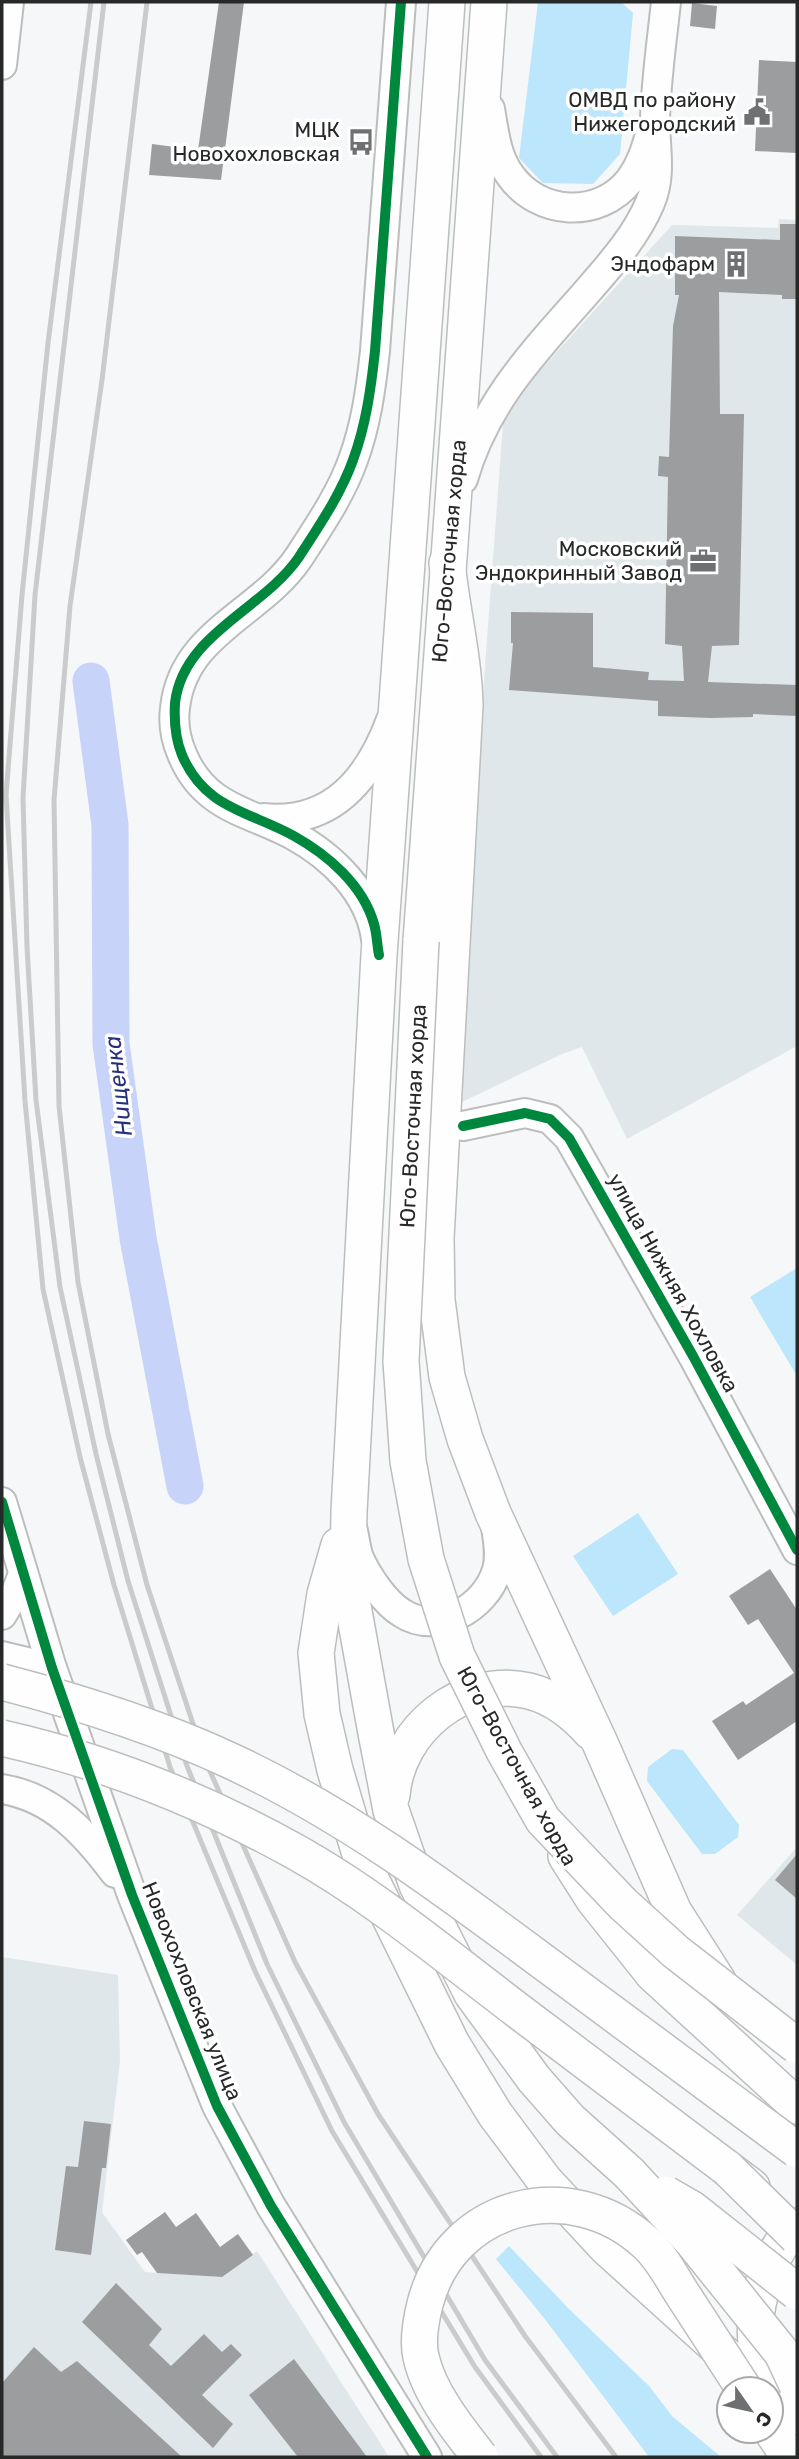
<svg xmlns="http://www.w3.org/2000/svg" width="799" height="2459" font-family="Rubik,sans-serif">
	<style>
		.built { fill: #e0e7ea }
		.green { fill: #bbe6fb }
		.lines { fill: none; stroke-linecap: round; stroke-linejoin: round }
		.river { stroke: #c8d3fa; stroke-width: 37 }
		.building { fill: #9c9d9e }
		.minor-casing { stroke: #bcbebe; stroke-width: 32 }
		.major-casing { stroke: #bcbebe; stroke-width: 38 }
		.minor { stroke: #fefefe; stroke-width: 28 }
		.major { stroke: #fefefe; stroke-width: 35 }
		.rail { stroke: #cacbcb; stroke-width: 5 }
		.major-bridge-casing { stroke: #bcbebe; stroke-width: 38; stroke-linecap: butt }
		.major-bridge { stroke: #fefefe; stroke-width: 35 }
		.cycleway-casing { stroke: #fff; stroke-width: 15 }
		.cycleway { stroke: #00873e; stroke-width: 10 }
		.labels { text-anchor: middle; stroke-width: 7; stroke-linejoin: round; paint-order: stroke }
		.poi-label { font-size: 21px; fill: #272828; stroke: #fff; text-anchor: end }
		.street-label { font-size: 21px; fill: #272828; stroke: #fff }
		.water-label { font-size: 23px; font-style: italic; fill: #27307d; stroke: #fff }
	</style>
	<rect width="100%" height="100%" fill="#f5f7f8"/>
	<g class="built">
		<path d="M 779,219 L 797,220 L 797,1046 L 627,1139 L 582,1047 L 562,1054 L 458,1104 L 483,693 L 504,410 L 672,225 L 778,228 Z"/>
		<path d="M 797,1847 L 797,1965 L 737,1915 Z"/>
		<path d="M 2,1957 L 118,1975 L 120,2061 L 102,2212 L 145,2272 L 222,2277 L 257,2251 L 389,2457 L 2,2457 Z"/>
	</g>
	<g class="green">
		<path d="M 538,2 L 621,2 L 633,13 L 620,154 L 593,184 L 543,183 L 519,158 Z"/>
		<path d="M 797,1268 L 797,1376 L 750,1297 Z"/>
		<path d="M 638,1513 L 678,1574 L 613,1616 L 573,1556 Z"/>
		<path d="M 672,1749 L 683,1750 L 739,1825 L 738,1837 L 715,1854 L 702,1854 L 647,1781 L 648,1767 Z"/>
		<path d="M 509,2246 L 568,2308 L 649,2386 L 672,2416 L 721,2457 L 649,2457 L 544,2318 L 496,2259 Z"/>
	</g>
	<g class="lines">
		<path class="river" d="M 91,681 L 110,825 L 111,1044 L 138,1238 L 185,1486"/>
	</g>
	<g class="building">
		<path d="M 219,2 L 244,2 L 221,180 L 149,175 L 152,144 L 198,150 Z"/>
		<path d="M 692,3 L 717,6 L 715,29 L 690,26 Z"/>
		<path d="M 759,60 L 797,62 L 797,153 L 755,151 Z"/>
		<path d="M 780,224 L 797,224 L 797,299 L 782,299 L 782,295 L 719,292 L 720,414 L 744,414 L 739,645 L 712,646 L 708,682 L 797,685 L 797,716 L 753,714 L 753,717 L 710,718 L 658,716 L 658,701 L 509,690 L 513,643 L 511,643 L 511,612 L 593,613 L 593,667 L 649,672 L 648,680 L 684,681 L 682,646 L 665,644 L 668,477 L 658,476 L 659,456 L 669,457 L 673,326 L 679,295 L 675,295 L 675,236 L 780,240 Z"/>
		<path d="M 770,1569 L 797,1610 L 797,1721 L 738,1760 L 712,1721 L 743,1701 L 746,1705 L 794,1673 L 758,1619 L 748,1625 L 729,1596 Z"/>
		<path d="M 797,1854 L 797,1899 L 775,1880 Z"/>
		<path d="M 84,2121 L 111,2124 L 106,2168 L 102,2168 L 91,2255 L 55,2250 L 66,2166 L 78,2167 Z"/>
		<path d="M 165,2212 L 176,2227 L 196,2213 L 220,2247 L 238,2234 L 253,2255 L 222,2277 L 157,2273 L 142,2252 L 137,2255 L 126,2240 Z"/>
		<path d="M 116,2283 L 162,2329 L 149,2345 L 171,2366 L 204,2334 L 222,2352 L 231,2344 L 242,2355 L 202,2395 L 233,2424 L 213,2448 L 82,2322 Z"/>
		<path d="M 34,2347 L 61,2372 L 77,2361 L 182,2457 L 2,2457 L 2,2383 Z"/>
		<path d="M 294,2359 L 367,2457 L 298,2457 L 249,2395 Z"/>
	</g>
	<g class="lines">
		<defs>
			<g id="minor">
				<path d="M 2,65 L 9,2"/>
				<path d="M 490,109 C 494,131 496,156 510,175 C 538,215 598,220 630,180 C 641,165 646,149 651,131"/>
				<path d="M 463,479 C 485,402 534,352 585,294 C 610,265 635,238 650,203 C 662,175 655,148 655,119 C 656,80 662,40 666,2"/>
				<path d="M 263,818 C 332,825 369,779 391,720"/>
				<path d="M 376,939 C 370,893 333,857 293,835 C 248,811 204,808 182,754 C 176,740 173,723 175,708 C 183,632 261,614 299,557 C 319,526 341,494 353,460 C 366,425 371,388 375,351 L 401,2"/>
				<path d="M 463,1126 L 525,1113 L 550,1119 L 569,1138 L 693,1356 L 797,1550"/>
				<path d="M 2,1502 L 52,1668 L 132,1895 L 217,2106 L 271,2206 L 427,2457"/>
				<path d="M 353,1531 C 355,1540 356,1550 359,1558 C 367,1576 385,1603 402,1613 C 437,1636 486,1608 497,1570 C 501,1556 498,1541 496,1527"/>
				<path d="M 2,1615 L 16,1592 L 23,1574"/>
				<path d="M 2,1656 L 52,1668"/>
				<path d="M 2,1789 C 53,1797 86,1834 115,1873"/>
			</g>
			<g id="major">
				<path d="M 447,2 L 379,955 L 349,1512 L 348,1578 L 376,1733 L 391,1810 L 417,1885 L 472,1994 L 534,2079 L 570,2120 L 629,2173"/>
				<path d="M 447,563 C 452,611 464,658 465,705 L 436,1238 L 437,1300 L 447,1377 L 465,1439 L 493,1513 L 600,1743 L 674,1912 L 718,1981"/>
				<path d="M 421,941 C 443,628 468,315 489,2"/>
				<path d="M 339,1545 L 325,1594 L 316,1653 L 322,1714 L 335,1770 L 362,1861 L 452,2044 L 495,2114 L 545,2181 L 607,2248 L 763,2389"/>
				<path d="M 392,1795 C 397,1730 463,1675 529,1691 C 553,1697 574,1713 591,1732"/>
				<path d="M 566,1856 L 594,1900 L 653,1974 L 797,2106"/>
				<path d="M 541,2028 L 752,2187"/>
				<path d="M 795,2417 C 785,2401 770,2384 762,2367 C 744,2328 765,2253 797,2226"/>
				<path d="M 771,2430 L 789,2457"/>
			</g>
		</defs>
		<use href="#minor" class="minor-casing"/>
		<use href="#major" class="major-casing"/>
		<use href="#minor" class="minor"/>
		<use href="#major" class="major"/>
		<g class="rail">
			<path d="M 91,2 L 48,343 L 22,595 L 6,795 L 25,1101 L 43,1289 L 80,1457 L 114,1585 L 170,1767 L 255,1971 L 332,2131 L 475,2367 L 541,2457"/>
			<path d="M 104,2 L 35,595 L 23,798 L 27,947 L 36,1100 L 60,1287 L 96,1454 L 128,1581 L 187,1766 L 267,1964 L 344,2122 L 485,2360 L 557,2457"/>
			<path d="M 147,2 L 102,380 L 70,606 L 54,800 L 59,1106 L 78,1282 L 108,1434 L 147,1585 L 205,1760 L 295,1962 L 378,2114 L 525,2336 L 616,2457"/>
		</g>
		<defs>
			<g id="major-bridge">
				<path d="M 421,941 L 401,1361 L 408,1461 L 426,1559 L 457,1656 L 504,1751 L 543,1820 L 623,1904 L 676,1952 L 797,2046"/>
				<path d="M 2,1682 C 79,1702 158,1727 231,1761 C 343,1813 440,1885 538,1958 C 624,2022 711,2086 797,2150"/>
				<path d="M 2,1738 C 104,1761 202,1800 294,1851 C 382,1900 460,1968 541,2028"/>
				<path d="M 727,2168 L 797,2237"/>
				<path d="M 629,2173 L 692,2241 L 782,2353 L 797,2385"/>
				<path d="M 666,2194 L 692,2209 L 797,2292"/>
				<path d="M 480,2457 C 457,2428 429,2393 421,2357 C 417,2340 421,2320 425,2304 C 451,2203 571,2174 646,2243 C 661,2256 672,2278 683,2295 C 703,2326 724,2358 744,2389"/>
			</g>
		</defs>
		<use href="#major-bridge" class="major-bridge-casing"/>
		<use href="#major-bridge" class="major-bridge"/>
		<defs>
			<g id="cycleway">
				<path d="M 379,955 C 377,945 377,934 374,924 C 363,885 328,855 294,836 C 249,811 205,809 182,755 C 175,738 174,720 175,703 C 183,634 263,610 299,557 C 319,526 341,494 353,460 C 366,425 371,388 375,351 L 401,2"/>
				<path d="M 463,1126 L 525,1113 L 550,1119 L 569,1138 L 693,1356 L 797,1550"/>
				<path d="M 2,1502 L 52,1668 L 132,1895 L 217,2106 L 271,2206 L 427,2457"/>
			</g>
		</defs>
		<use href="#cycleway" class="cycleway-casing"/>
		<use href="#cycleway" class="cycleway"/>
	</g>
	<defs>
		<symbol id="civic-bare" viewBox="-9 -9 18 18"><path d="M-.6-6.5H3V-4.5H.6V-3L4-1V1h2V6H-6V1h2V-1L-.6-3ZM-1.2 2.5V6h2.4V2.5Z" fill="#6f7071" stroke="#fff" stroke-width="2.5" paint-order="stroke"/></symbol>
		<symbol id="bus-bare" viewBox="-9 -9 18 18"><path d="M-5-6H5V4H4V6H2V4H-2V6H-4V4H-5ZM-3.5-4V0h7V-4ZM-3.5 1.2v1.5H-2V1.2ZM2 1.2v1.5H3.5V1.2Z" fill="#6f7071" stroke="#fff" stroke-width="2.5" paint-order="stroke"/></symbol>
		<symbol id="building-bare" viewBox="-9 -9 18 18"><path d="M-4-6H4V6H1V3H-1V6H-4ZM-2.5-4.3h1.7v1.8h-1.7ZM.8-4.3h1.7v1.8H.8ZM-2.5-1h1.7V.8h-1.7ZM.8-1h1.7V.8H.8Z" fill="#6f7071" stroke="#fff" stroke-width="2.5" paint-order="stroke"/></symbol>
		<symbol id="office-bare" viewBox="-9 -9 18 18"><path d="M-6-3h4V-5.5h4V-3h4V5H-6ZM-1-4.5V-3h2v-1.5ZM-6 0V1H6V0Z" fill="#6f7071" stroke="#fff" stroke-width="2.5" paint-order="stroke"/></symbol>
	</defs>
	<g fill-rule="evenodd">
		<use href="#civic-bare" x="738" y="93" width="38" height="38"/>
		<use href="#bus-bare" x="342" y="123" width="38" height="38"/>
		<use href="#building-bare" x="717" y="245" width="38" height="38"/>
		<use href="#office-bare" x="684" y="542" width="38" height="38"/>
	</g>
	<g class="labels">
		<g class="poi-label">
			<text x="736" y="107">ОМВД по району<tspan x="736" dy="24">Нижегородский</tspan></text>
			<text x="340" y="137">МЦК<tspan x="340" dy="24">Новохохловская</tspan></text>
			<text x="715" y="271">Эндофарм</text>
			<text x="682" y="556">Московский<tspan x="682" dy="24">Эндокринный Завод</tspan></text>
		</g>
		<g class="street-label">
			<text transform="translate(449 551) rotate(-85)" y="7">Юго-Восточная хорда</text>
			<text transform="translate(413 1116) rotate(-87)" y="7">Юго-Восточная хорда</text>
			<text transform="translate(673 1283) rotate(61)" y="7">улица Нижняя Хохловка</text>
			<text transform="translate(517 1766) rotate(61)" y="7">Юго-Восточная хорда</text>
			<text transform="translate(192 1991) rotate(68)" y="7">Новохохловская улица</text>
		</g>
		<g class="water-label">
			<text transform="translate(118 1086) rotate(-97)" y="8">Нищенка</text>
		</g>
	</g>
	<rect width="799" height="2459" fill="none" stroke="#272828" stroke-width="7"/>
	<g transform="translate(750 2410) rotate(124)"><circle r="33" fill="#ffffff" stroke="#a9a9a9" stroke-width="2"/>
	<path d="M0-5L12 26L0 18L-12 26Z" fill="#6f7071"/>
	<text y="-10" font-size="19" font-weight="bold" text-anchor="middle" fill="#272828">С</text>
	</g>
</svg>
